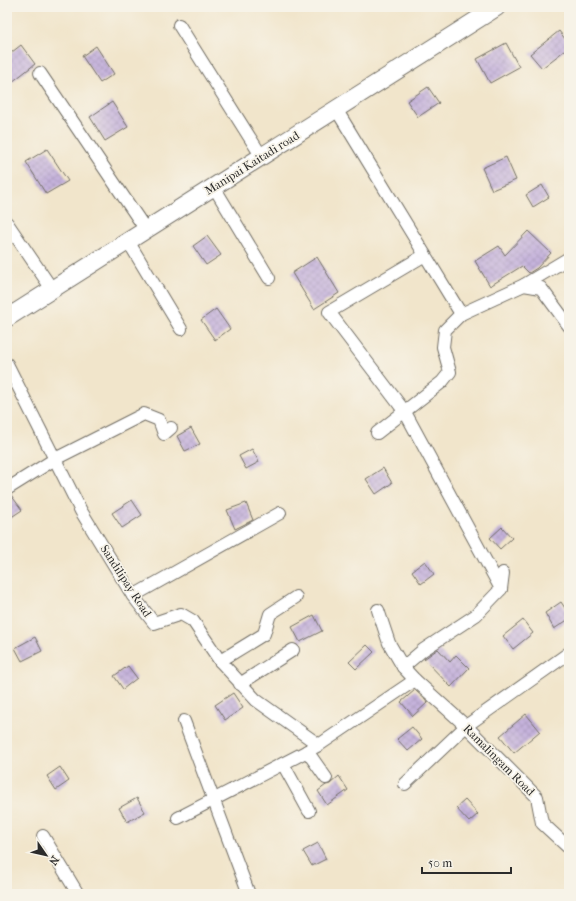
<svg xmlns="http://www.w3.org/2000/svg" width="576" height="901" font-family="'IM FELL French Canon',serif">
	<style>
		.building { fill: url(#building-cross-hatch) }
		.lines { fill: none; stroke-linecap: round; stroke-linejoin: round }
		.street-casing { stroke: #706c63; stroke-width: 14 }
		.secondary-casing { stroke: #706c63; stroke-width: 19 }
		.street { stroke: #fff; stroke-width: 12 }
		.secondary { stroke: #fff; stroke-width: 17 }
		.labels { text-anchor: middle; stroke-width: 3.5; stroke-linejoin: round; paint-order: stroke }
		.street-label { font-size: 12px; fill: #2b2b2b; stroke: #f7f3e8 }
	</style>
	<defs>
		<pattern id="building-cross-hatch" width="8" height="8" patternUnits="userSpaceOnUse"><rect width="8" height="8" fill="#c5b2db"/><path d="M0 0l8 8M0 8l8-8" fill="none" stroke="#a999bc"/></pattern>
	</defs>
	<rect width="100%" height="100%" fill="#f7f3e8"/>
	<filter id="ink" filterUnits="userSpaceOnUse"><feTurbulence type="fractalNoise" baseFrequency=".025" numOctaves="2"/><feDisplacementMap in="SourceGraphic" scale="8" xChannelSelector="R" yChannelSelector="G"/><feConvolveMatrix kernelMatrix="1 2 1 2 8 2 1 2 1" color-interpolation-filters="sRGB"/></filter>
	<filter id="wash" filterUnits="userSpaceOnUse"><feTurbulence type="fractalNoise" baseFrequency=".012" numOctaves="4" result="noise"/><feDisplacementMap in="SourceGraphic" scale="16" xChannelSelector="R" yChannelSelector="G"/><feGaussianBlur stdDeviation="0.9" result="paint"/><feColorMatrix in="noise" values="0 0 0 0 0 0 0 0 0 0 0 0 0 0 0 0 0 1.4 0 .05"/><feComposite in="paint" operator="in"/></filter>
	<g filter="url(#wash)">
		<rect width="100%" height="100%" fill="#f1e5cb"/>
		<g id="blocks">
			<g class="building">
				<path d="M 559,31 L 569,44 L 569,47 L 542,68 L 530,54 Z"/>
				<path d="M 506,43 L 519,67 L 490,83 L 477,59 Z"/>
				<path d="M 21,45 L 35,64 L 7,86 L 7,56 Z"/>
				<path d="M 96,46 L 114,74 L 100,83 L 82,56 Z"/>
				<path d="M 428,87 L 439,103 L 418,117 L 407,101 Z"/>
				<path d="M 112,102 L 128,127 L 105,141 L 90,117 Z"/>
				<path d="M 47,149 L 68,181 L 46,194 L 26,162 Z"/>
				<path d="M 506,157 L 516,180 L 492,190 L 482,168 Z"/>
				<path d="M 542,185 L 549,197 L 533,207 L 526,195 Z"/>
				<path d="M 528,231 L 551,253 L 537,268 L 529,273 L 522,266 L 490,286 L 475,261 L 499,246 L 505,255 Z"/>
				<path d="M 207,236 L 221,255 L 206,265 L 193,246 Z"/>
				<path d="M 317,257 L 339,293 L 314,309 L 292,273 Z"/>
				<path d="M 216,309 L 230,329 L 215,340 L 201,320 Z"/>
				<path d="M 191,428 L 200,444 L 185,451 L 177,436 Z"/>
				<path d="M 252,449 L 259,462 L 246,469 L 239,456 Z"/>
				<path d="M 383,468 L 392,483 L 376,494 L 366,479 Z"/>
				<path d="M 11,495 L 22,510 L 7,520 L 7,496 Z"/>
				<path d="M 132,500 L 142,515 L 122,528 L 112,513 Z"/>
				<path d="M 246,503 L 253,520 L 235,529 L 227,510 Z"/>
				<path d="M 502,527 L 512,538 L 500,549 L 490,538 Z"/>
				<path d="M 425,561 L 434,574 L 421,584 L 412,571 Z"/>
				<path d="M 561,602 L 569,614 L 569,619 L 554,629 L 545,613 Z"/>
				<path d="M 314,615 L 322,631 L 300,642 L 292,627 Z"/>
				<path d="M 523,620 L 533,633 L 513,649 L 503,636 Z"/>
				<path d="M 35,637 L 42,651 L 22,661 L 15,648 Z"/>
				<path d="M 367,645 L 374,652 L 356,669 L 349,662 Z"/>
				<path d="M 438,649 L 450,662 L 456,655 L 469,668 L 451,687 L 424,659 Z"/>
				<path d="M 128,666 L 137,678 L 123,689 L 114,676 Z"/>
				<path d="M 415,690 L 428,702 L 413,716 L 401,702 Z"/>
				<path d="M 233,693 L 243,708 L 225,720 L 215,705 Z"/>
				<path d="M 526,714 L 540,731 L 514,753 L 500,736 Z"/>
				<path d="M 412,727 L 422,739 L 408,751 L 397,739 Z"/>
				<path d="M 60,767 L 69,781 L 56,790 L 47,776 Z"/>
				<path d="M 339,776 L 348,790 L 327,805 L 318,791 L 326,785 L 330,784 Z"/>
				<path d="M 137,798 L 145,812 L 127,822 L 119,808 Z"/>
				<path d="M 465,800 L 478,814 L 469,822 L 456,808 Z"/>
				<path d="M 318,843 L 326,859 L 312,866 L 303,851 Z"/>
			</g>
		</g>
	</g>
	<g filter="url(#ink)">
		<use href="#blocks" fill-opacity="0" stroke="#706c63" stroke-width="1"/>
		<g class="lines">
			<defs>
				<g id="street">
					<path d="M 179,25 L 262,157"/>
					<path d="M 40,73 L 146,230"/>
					<path d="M 336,109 L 461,314"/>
					<path d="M 214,187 L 269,278"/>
					<path d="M 7,223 L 52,289"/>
					<path d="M 128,241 L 181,329"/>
					<path d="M 425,255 L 329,312 L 405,412 L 501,589"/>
					<path d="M 524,285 L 569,258"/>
					<path d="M 7,364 L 81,511 L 133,596 L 154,623 L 181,614 L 193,621 L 220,661 L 256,700 L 319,745 L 415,680"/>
					<path d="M 377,433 L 442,382 L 450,372 L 443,347 L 445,330 L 461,314 L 524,285 L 541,288 L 569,326"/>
					<path d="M 7,489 L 55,459 L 144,414 L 159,420 L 164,434 L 171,428"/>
					<path d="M 133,596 L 280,513"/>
					<path d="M 378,610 L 389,643 L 403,667 L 415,680 L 466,726 L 537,797 L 542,823 L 569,848"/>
					<path d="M 220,661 L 264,634 L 270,614 L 296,597"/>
					<path d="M 403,667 L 423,650 L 476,615 L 501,589 L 503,573"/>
					<path d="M 240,684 L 293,650"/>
					<path d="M 184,721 L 249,894"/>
					<path d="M 307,751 L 326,778"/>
					<path d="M 283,764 L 309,811"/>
					<path d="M 405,784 L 466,726 L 569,653"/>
					<path d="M 178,818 L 319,745"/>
					<path d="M 43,836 L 78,894"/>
				</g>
				<path id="secondary" d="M 7,318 L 497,7"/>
			</defs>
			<use href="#street" class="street-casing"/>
			<use href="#secondary" class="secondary-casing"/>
			<use href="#street" class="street"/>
			<use href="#secondary" class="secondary"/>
		</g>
	</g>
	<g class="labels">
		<g class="street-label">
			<text transform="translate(252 163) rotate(-32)" y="4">Manipai Kaitadi road</text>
			<text transform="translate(126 581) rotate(57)" y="4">Sandilipay Road</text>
			<text transform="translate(499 760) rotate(45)" y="4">Ramalingam Road</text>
		</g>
	</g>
	<rect width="576" height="901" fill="none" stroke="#f7f3e8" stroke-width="24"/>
	<g transform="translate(46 855) rotate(124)" stroke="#f7f3e8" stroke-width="3" paint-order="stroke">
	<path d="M0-3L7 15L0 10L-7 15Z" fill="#2b2b2b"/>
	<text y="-6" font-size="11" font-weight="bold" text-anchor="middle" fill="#2b2b2b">N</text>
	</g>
	<path d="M422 867v6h89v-6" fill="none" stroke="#2b2b2b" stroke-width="2"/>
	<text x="428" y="867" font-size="12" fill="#2b2b2b" stroke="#f7f3e8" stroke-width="3" paint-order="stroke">50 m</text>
</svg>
